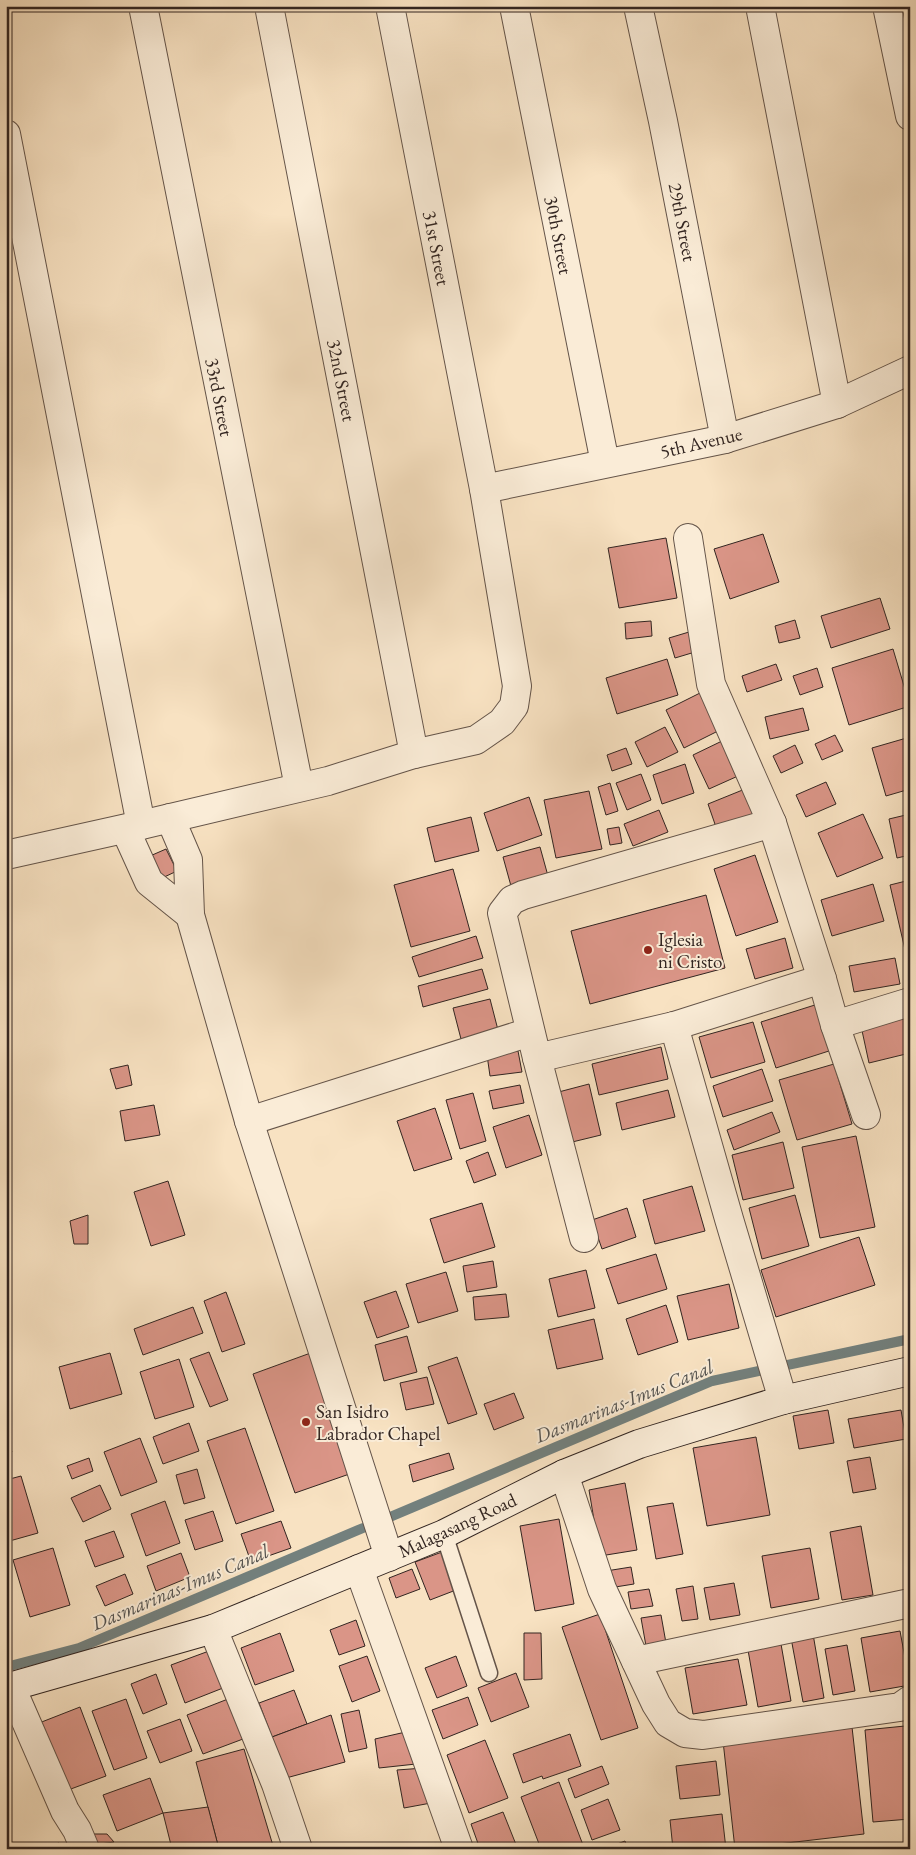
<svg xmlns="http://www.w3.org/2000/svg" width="916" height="1855" font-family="'EB Garamond',serif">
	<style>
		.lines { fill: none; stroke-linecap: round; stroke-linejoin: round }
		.stream { stroke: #73807d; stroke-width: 10 }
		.building { fill: #da9587; stroke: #322521 }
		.service-casing { stroke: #645449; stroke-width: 19 }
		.minor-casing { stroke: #645449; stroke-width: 30 }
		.secondary-casing { stroke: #322521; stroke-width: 30 }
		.service { stroke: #faecd7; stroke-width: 16 }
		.minor { stroke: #faecd7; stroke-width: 28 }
		.secondary { stroke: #faecd7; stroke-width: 28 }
		.poi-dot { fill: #8f2418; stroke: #faecd7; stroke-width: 2 }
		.labels { text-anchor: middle; stroke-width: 4; stroke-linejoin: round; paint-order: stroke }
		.street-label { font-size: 19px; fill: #322521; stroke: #faecd7 }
		.poi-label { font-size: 19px; fill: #322521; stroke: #faecd7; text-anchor: start }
		.water-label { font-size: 20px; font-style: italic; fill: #53524f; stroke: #faecd7 }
	</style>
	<rect width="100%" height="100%" fill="#f8e2c2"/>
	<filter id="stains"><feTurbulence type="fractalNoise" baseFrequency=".004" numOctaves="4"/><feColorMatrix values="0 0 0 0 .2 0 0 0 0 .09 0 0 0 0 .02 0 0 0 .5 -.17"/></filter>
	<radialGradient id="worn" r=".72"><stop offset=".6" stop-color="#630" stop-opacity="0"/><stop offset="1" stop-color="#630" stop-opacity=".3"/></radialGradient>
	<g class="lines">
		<g class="stream">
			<path d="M 390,1517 L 712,1381 L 910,1339"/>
			<path d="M 6,1667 L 79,1648 L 363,1528"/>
		</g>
	</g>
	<g class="building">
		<path d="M 763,534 L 779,582 L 730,599 L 714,549 Z"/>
		<path d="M 666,538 L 677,598 L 619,608 L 608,548 Z"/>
		<path d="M 880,598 L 890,629 L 831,648 L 821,616 Z"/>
		<path d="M 795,620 L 800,638 L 779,643 L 775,626 Z"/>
		<path d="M 651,621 L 652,636 L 626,639 L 625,623 Z"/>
		<path d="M 689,632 L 695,652 L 675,658 L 669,638 Z"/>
		<path d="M 893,649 L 910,706 L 849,725 L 832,668 Z"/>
		<path d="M 667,659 L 678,695 L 617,714 L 606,678 Z"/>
		<path d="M 776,664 L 782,680 L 747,692 L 742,676 Z"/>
		<path d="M 817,668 L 823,687 L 800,695 L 793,676 Z"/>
		<path d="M 700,693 L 718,731 L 684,748 L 666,710 Z"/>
		<path d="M 803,708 L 809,730 L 770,739 L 765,717 Z"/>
		<path d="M 665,727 L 678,752 L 647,767 L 635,742 Z"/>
		<path d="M 835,735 L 843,751 L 822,760 L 815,744 Z"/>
		<path d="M 910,737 L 910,789 L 886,796 L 872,748 Z"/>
		<path d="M 722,741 L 738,776 L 709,789 L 693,755 Z"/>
		<path d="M 795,745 L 803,763 L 781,773 L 773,756 Z"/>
		<path d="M 626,748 L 632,764 L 612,771 L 607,755 Z"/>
		<path d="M 685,764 L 694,793 L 662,804 L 653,775 Z"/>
		<path d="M 641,774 L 651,800 L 627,810 L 616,783 Z"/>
		<path d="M 826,782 L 836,804 L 806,817 L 796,795 Z"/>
		<path d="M 610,783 L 618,811 L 606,815 L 598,787 Z"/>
		<path d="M 745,789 L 755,816 L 717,830 L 708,804 Z"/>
		<path d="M 589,791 L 602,849 L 556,858 L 544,800 Z"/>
		<path d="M 529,797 L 542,835 L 497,851 L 484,813 Z"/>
		<path d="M 659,810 L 668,832 L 633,846 L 624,824 Z"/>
		<path d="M 863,814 L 883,858 L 837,877 L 818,833 Z"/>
		<path d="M 910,814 L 910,855 L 897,858 L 889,819 Z"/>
		<path d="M 471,817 L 479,851 L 435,862 L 427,828 Z"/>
		<path d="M 619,827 L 622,843 L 610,845 L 607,829 Z"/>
		<path d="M 540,847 L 548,876 L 511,886 L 503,857 Z"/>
		<path d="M 166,849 L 177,871 L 160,879 L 150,856 Z"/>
		<path d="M 755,855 L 778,922 L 736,936 L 714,869 Z"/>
		<path d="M 453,869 L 470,931 L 411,947 L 394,885 Z"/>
		<path d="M 910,880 L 910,953 L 906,954 L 890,885 Z"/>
		<path d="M 873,884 L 884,921 L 832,936 L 821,900 Z"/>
		<path d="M 706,895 L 725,968 L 590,1004 L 571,931 Z"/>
		<path d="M 476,936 L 483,958 L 419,977 L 412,957 Z"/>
		<path d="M 785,938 L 793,968 L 755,979 L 746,949 Z"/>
		<path d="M 895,958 L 900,984 L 854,992 L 849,966 Z"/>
		<path d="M 482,969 L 488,989 L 423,1007 L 418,986 Z"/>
		<path d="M 490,999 L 498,1030 L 461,1039 L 453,1008 Z"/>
		<path d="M 818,1004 L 832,1050 L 776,1068 L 761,1022 Z"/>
		<path d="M 910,1015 L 910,1053 L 869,1063 L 861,1026 Z"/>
		<path d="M 753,1022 L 765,1062 L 711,1078 L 699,1037 Z"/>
		<path d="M 661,1047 L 668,1079 L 599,1095 L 592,1064 Z"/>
		<path d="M 518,1051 L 522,1072 L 490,1076 L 487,1055 Z"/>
		<path d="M 834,1064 L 852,1124 L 797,1140 L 779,1080 Z"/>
		<path d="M 128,1065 L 132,1085 L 116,1089 L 110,1069 Z"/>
		<path d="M 762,1069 L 773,1101 L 723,1117 L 713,1086 Z"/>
		<path d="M 589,1084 L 601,1135 L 564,1144 L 551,1094 Z"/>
		<path d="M 520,1085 L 524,1103 L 493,1109 L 489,1091 Z"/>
		<path d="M 668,1090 L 675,1117 L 622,1130 L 616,1103 Z"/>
		<path d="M 473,1093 L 486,1141 L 460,1149 L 446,1100 Z"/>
		<path d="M 154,1105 L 160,1135 L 125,1141 L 120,1111 Z"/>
		<path d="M 435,1108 L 452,1159 L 414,1171 L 397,1121 Z"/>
		<path d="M 772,1112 L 780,1132 L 734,1150 L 727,1130 Z"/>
		<path d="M 529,1115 L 542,1155 L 506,1168 L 493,1127 Z"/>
		<path d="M 856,1136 L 875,1227 L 820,1238 L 802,1147 Z"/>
		<path d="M 783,1142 L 794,1188 L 743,1200 L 732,1155 Z"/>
		<path d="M 488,1152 L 496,1175 L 474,1183 L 466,1161 Z"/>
		<path d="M 168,1181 L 185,1235 L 151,1246 L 134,1192 Z"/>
		<path d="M 692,1186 L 705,1231 L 655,1244 L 643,1200 Z"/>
		<path d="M 795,1195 L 809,1246 L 762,1259 L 749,1208 Z"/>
		<path d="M 482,1203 L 495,1247 L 444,1263 L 430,1219 Z"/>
		<path d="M 627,1208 L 636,1237 L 602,1249 L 592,1220 Z"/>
		<path d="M 88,1215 L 88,1244 L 74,1244 L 70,1221 Z"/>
		<path d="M 859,1237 L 875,1285 L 776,1317 L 761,1270 Z"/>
		<path d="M 656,1254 L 667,1289 L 618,1304 L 606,1269 Z"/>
		<path d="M 493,1261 L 497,1287 L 467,1292 L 463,1266 Z"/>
		<path d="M 586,1270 L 595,1308 L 558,1317 L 549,1279 Z"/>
		<path d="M 446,1272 L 458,1311 L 418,1323 L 406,1284 Z"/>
		<path d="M 729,1284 L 739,1328 L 688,1340 L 677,1296 Z"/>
		<path d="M 396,1291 L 409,1327 L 377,1338 L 364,1302 Z"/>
		<path d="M 226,1292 L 245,1344 L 222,1352 L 204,1301 Z"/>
		<path d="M 506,1294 L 509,1317 L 475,1320 L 473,1297 Z"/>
		<path d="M 666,1305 L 678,1342 L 638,1355 L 626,1319 Z"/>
		<path d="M 193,1307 L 203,1333 L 143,1355 L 134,1329 Z"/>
		<path d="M 594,1319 L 603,1359 L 557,1369 L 548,1330 Z"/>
		<path d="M 407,1336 L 417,1372 L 384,1381 L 375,1345 Z"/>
		<path d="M 316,1351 L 358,1471 L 295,1493 L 253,1374 Z"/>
		<path d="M 209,1352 L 228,1400 L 210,1407 L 190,1359 Z"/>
		<path d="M 110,1353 L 122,1394 L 70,1409 L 59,1367 Z"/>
		<path d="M 457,1357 L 477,1414 L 448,1424 L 428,1367 Z"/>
		<path d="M 179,1359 L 194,1407 L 155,1419 L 140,1372 Z"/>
		<path d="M 427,1377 L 434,1404 L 406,1410 L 400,1383 Z"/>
		<path d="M 514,1393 L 524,1418 L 494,1430 L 484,1404 Z"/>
		<path d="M 828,1410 L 834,1443 L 799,1449 L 793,1416 Z"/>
		<path d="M 901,1410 L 906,1439 L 854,1448 L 848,1419 Z"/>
		<path d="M 189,1423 L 199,1451 L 163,1464 L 153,1437 Z"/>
		<path d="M 245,1428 L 274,1511 L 236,1524 L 207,1441 Z"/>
		<path d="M 6,1434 L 12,1452 L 6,1455 Z"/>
		<path d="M 756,1437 L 770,1515 L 707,1526 L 693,1448 Z"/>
		<path d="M 140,1438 L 157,1482 L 121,1496 L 104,1452 Z"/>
		<path d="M 449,1453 L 454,1469 L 413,1482 L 409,1465 Z"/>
		<path d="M 870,1457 L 876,1489 L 853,1493 L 847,1461 Z"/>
		<path d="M 89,1458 L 93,1471 L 72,1479 L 67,1466 Z"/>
		<path d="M 197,1469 L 205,1498 L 184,1504 L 176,1475 Z"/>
		<path d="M 21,1476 L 38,1533 L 6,1542 L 6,1480 Z"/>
		<path d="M 625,1483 L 637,1550 L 600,1556 L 589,1490 Z"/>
		<path d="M 100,1485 L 111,1509 L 83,1522 L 71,1498 Z"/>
		<path d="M 165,1501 L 180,1543 L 146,1556 L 131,1514 Z"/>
		<path d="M 673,1503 L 683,1554 L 656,1559 L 647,1507 Z"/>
		<path d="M 213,1511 L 223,1541 L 195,1550 L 185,1520 Z"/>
		<path d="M 559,1519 L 574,1604 L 535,1611 L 520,1526 Z"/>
		<path d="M 281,1521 L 291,1548 L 251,1562 L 241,1534 Z"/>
		<path d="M 861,1526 L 873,1595 L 842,1600 L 830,1532 Z"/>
		<path d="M 114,1531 L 124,1557 L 95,1567 L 85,1541 Z"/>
		<path d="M 53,1548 L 70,1605 L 30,1617 L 13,1560 Z"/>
		<path d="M 810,1548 L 819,1599 L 771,1608 L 762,1556 Z"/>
		<path d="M 442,1552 L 456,1590 L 430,1600 L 415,1562 Z"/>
		<path d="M 181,1553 L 190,1577 L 156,1591 L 147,1566 Z"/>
		<path d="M 631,1567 L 634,1584 L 609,1588 L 606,1571 Z"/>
		<path d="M 412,1569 L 420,1589 L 396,1598 L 389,1578 Z"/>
		<path d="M 125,1574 L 133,1594 L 105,1606 L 96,1586 Z"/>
		<path d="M 734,1583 L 740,1615 L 710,1620 L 704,1588 Z"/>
		<path d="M 693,1586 L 698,1619 L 682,1621 L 676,1589 Z"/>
		<path d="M 649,1589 L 653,1606 L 631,1609 L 628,1592 Z"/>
		<path d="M 600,1614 L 638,1728 L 601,1740 L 562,1627 Z"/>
		<path d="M 661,1615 L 666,1643 L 646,1646 L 641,1618 Z"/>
		<path d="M 356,1620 L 365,1646 L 339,1655 L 330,1630 Z"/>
		<path d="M 900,1631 L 910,1685 L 870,1692 L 861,1638 Z"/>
		<path d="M 280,1633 L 294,1671 L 255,1685 L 241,1648 Z"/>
		<path d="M 524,1633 L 541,1633 L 542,1679 L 524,1680 Z"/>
		<path d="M 813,1634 L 824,1698 L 803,1702 L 791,1638 Z"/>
		<path d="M 781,1644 L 791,1701 L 758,1707 L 748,1650 Z"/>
		<path d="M 847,1645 L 855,1691 L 833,1695 L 825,1649 Z"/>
		<path d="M 209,1651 L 223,1688 L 185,1703 L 171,1665 Z"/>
		<path d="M 367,1656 L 380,1691 L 352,1702 L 339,1666 Z"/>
		<path d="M 456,1656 L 467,1686 L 437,1698 L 425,1668 Z"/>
		<path d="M 738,1659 L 747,1705 L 693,1714 L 685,1668 Z"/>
		<path d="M 516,1673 L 529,1707 L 491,1722 L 478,1688 Z"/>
		<path d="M 156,1674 L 167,1704 L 143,1714 L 131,1684 Z"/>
		<path d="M 294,1690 L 307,1724 L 272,1737 L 259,1703 Z"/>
		<path d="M 468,1697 L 478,1725 L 443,1739 L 432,1710 Z"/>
		<path d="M 126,1699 L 147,1758 L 114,1770 L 92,1711 Z"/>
		<path d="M 228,1699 L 243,1739 L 203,1754 L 187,1715 Z"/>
		<path d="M 80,1707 L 106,1776 L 60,1793 L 34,1725 Z"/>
		<path d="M 359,1710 L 367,1748 L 349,1752 L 341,1714 Z"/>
		<path d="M 331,1715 L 345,1762 L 286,1778 L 272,1737 Z"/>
		<path d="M 180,1719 L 192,1751 L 160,1763 L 147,1731 Z"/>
		<path d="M 905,1726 L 910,1776 L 910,1819 L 873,1822 L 865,1730 Z"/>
		<path d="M 852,1727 L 864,1834 L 735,1849 L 723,1741 Z"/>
		<path d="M 410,1731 L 416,1764 L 379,1768 L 375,1739 Z"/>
		<path d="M 570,1734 L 581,1766 L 543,1779 L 542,1776 L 523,1783 L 513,1754 Z"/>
		<path d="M 485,1740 L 508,1798 L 469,1813 L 447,1755 Z"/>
		<path d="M 244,1749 L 274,1849 L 219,1849 L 196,1762 Z"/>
		<path d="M 716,1761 L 720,1795 L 680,1799 L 676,1766 Z"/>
		<path d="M 602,1766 L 609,1784 L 575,1798 L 568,1779 Z"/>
		<path d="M 424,1768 L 431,1803 L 404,1808 L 397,1770 Z"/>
		<path d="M 150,1778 L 163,1813 L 117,1831 L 103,1795 Z"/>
		<path d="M 559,1782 L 583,1845 L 574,1849 L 541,1849 L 521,1797 Z"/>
		<path d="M 608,1799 L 620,1830 L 592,1840 L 581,1810 Z"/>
		<path d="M 208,1807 L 219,1849 L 172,1849 L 163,1813 Z"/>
		<path d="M 503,1812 L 517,1847 L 480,1849 L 471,1824 Z"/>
		<path d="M 722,1814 L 726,1849 L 673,1849 L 670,1820 Z"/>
		<path d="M 87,1834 L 107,1834 L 114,1842 L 86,1846 Z"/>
		<path d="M 625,1841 L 628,1849 L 604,1849 Z"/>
		<path d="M 59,1843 L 61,1849 L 39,1849 Z"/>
	</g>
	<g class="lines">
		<defs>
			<path id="service" d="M 444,1534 L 489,1673"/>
			<g id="minor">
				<path d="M 143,6 L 299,787"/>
				<path d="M 269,6 L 414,754"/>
				<path d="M 514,6 L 605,463"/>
				<path d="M 638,6 L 663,121 L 725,439"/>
				<path d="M 760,6 L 837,404"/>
				<path d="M 887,6 L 910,116"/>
				<path d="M 6,134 L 141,825"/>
				<path d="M 484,489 L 725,439 L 837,404 L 910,370"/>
				<path d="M 688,538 L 711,684 L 772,823 L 822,979 L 835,1025 L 866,1115"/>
				<path d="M 170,818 L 188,860 L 190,915 L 249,1121 L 389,1557"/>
				<path d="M 772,823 L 523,895 L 512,900 L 502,913 L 537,1058 L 674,1026 L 822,979"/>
				<path d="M 125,829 L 149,882 L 190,915"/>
				<path d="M 6,855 L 141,825 L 328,781 L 414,754 L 476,740 L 502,722 L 514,706 L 517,686 L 484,489 L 390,6"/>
				<path d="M 835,1025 L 910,1002"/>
				<path d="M 674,1026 L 729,1219 L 783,1400"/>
				<path d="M 537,1058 L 584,1238"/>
				<path d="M 249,1121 L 530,1032"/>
				<path d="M 564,1474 L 602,1589 L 656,1704 L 668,1723 L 685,1733 L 703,1735 L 900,1707 L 910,1700"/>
				<path d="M 359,1569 L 459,1849"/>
				<path d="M 213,1629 L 276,1784 L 298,1849"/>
				<path d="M 636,1661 L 910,1603"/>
				<path d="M 11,1687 L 65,1811 L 77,1830 L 85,1849"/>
			</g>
			<path id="secondary" d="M 6,1688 L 213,1629 L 444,1534 L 564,1474 L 639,1444 L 783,1400 L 910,1371"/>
		</defs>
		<use href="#service" class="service-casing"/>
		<use href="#minor" class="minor-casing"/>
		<use href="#secondary" class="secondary-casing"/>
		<use href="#service" class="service"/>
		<use href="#minor" class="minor"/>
		<use href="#secondary" class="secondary"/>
	</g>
	<g class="poi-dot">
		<circle cx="648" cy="950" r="5"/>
		<circle cx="306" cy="1422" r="5"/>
	</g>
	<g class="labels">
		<g class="street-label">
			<text transform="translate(683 222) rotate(79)" y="7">29th Street</text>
			<text transform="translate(559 235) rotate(79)" y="7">30th Street</text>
			<text transform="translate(437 248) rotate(79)" y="7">31st Street</text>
			<text transform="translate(342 380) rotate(79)" y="7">32nd Street</text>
			<text transform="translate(220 397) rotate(79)" y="7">33rd Street</text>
			<text transform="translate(701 442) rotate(-13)" y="7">5th Avenue</text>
			<text transform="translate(457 1525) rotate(-25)" y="7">Malagasang Road</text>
		</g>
		<g class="poi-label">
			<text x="658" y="946">Iglesia<tspan x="658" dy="22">ni Cristo</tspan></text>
			<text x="316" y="1418">San Isidro<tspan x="316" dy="22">Labrador Chapel</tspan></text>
		</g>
		<g class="water-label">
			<text transform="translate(624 1401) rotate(-22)" y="7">Dasmarinas-Imus Canal</text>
			<text transform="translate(180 1587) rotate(-23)" y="7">Dasmarinas-Imus Canal</text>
		</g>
	</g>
	<rect width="916" height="1855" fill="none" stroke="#f8e2c2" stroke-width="25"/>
	<rect x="8" y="8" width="901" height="1840" fill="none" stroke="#322521" stroke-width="2.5"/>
	<rect x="12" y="12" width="891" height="1830" fill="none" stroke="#322521"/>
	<rect width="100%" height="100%" filter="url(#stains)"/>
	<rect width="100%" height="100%" fill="url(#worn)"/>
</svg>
